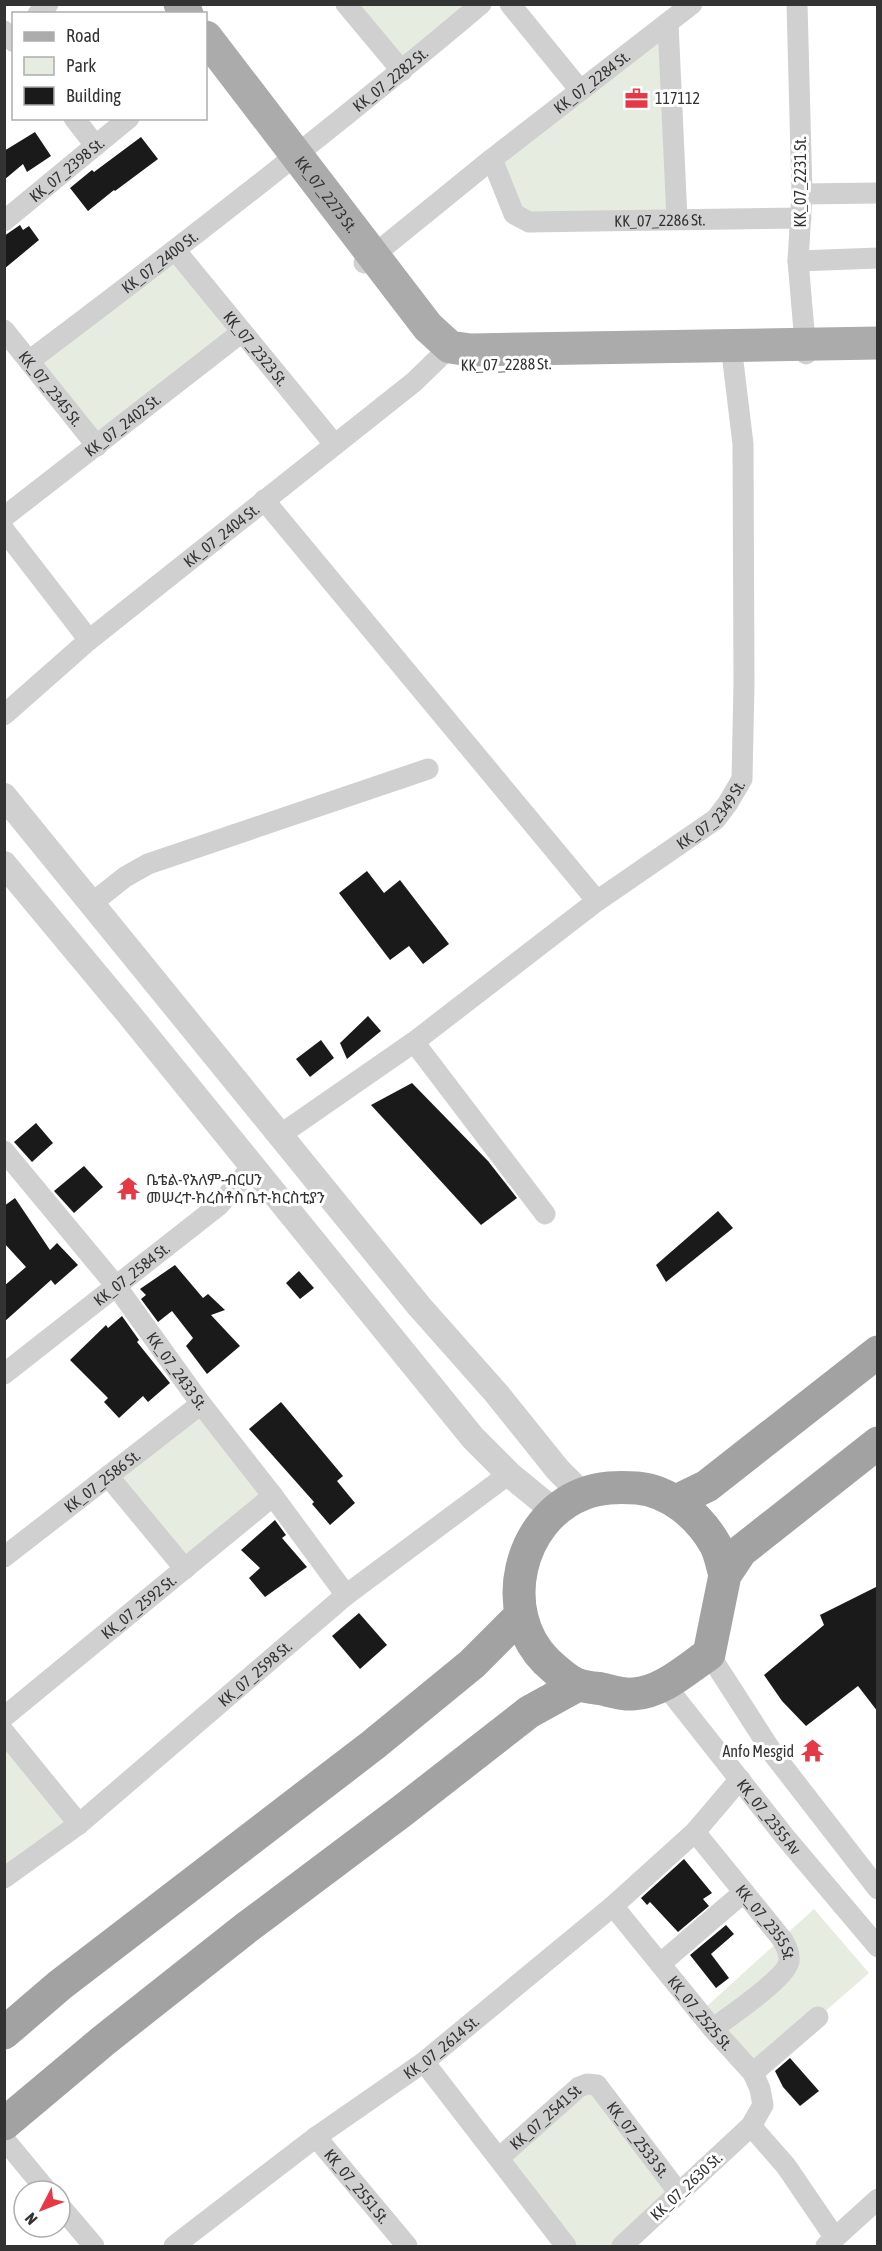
<svg xmlns="http://www.w3.org/2000/svg" width="882" height="2251" font-family="'Asap Condensed','Noto Sans Ethiopic',sans-serif">
	<style>
		.green { fill: #e6ecdf }
		.building { fill: #1a1a1a }
		.lines { fill: none; stroke-linecap: round; stroke-linejoin: round }
		.minor { stroke: #d0d0d0; stroke-width: 21 }
		.tertiary { stroke: #d0d0d0; stroke-width: 26 }
		.primary { stroke: #ababab; stroke-width: 33 }
		.trunk { stroke: #a2a2a2; stroke-width: 33 }
		.labels { text-anchor: middle; stroke-width: 6; stroke-linejoin: round; paint-order: stroke }
		.street-label { font-size: 16px; fill: #333; stroke: #fff }
		.poi-label { font-size: 16px; fill: #333; stroke: #fff; text-anchor: start }
	</style>
	<rect width="100%" height="100%" fill="#fff"/>
	<g class="green">
		<path d="M 346,5 L 481,5 L 402,71 Z"/>
		<path d="M 668,23 L 677,219 L 519,218 L 492,159 Z"/>
		<path d="M 176,251 L 242,332 L 97,446 L 29,361 Z"/>
		<path d="M 201,1404 L 273,1496 L 185,1569 L 108,1476 Z"/>
		<path d="M 5,1733 L 78,1825 L 5,1880 Z"/>
		<path d="M 814,1909 L 869,1973 L 758,2070 L 706,2007 Z"/>
		<path d="M 597,2085 L 679,2193 L 622,2246 L 566,2246 L 499,2158 Z"/>
	</g>
	<g class="building">
		<path d="M 35,132 L 51,156 L 27,172 L 23,164 L 4,180 L 4,151 Z"/>
		<path d="M 141,137 L 158,159 L 115,191 L 114,190 L 88,211 L 70,188 L 92,170 L 94,172 Z"/>
		<path d="M 20,225 L 23,230 L 29,226 L 39,240 L 4,269 L 4,236 Z"/>
		<path d="M 367,871 L 384,893 L 400,880 L 449,944 L 423,964 L 409,946 L 390,960 L 339,893 Z"/>
		<path d="M 368,1016 L 381,1031 L 347,1059 L 340,1043 Z"/>
		<path d="M 321,1040 L 334,1058 L 310,1077 L 296,1059 Z"/>
		<path d="M 412,1083 L 488,1161 L 517,1198 L 481,1225 L 371,1105 Z"/>
		<path d="M 36,1123 L 53,1143 L 32,1162 L 14,1142 Z"/>
		<path d="M 84,1166 L 103,1187 L 74,1213 L 54,1191 Z"/>
		<path d="M 15,1198 L 50,1250 L 57,1243 L 78,1265 L 55,1285 L 51,1280 L 4,1322 L 4,1286 L 26,1267 L 4,1243 L 4,1206 Z"/>
		<path d="M 718,1211 L 733,1228 L 666,1282 L 656,1265 Z"/>
		<path d="M 175,1265 L 203,1298 L 208,1294 L 225,1310 L 211,1315 L 240,1346 L 207,1374 L 186,1346 L 193,1338 L 172,1311 L 158,1322 L 141,1299 L 146,1295 L 140,1289 Z"/>
		<path d="M 299,1271 L 314,1288 L 300,1299 L 286,1283 Z"/>
		<path d="M 122,1316 L 139,1340 L 137,1342 L 170,1383 L 148,1402 L 143,1396 L 119,1418 L 104,1402 L 108,1398 L 70,1360 L 106,1325 L 108,1328 Z"/>
		<path d="M 281,1402 L 343,1476 L 337,1481 L 355,1503 L 330,1525 L 312,1504 L 314,1502 L 249,1429 Z"/>
		<path d="M 275,1520 L 286,1535 L 282,1538 L 307,1567 L 265,1597 L 249,1578 L 260,1568 L 241,1550 Z"/>
		<path d="M 878,1586 L 878,1712 L 858,1686 L 806,1726 L 782,1701 L 764,1675 L 824,1625 L 820,1615 Z"/>
		<path d="M 359,1613 L 387,1645 L 360,1669 L 332,1636 Z"/>
		<path d="M 684,1859 L 712,1893 L 703,1899 L 709,1906 L 678,1932 L 650,1902 L 647,1905 L 641,1898 Z"/>
		<path d="M 726,1925 L 734,1934 L 711,1954 L 729,1978 L 716,1988 L 690,1955 Z"/>
		<path d="M 790,2058 L 819,2091 L 800,2106 L 783,2087 L 775,2071 Z"/>
	</g>
	<g class="lines">
		<g class="minor">
			<path d="M 346,4 L 402,71"/>
			<path d="M 510,4 L 580,90"/>
			<path d="M 797,4 L 802,194 L 798,261 L 806,354"/>
			<path d="M 38,14 L 48,4"/>
			<path d="M 668,23 L 677,219"/>
			<path d="M 4,31 L 14,42"/>
			<path d="M 74,118 L 95,145"/>
			<path id="s1" d="M 492,159 L 514,214 L 529,222 L 801,218"/>
			<path d="M 802,194 L 878,193"/>
			<path id="s2" d="M 4,221 L 129,118"/>
			<path id="s3" d="M 176,251 L 335,445"/>
			<path d="M 798,261 L 878,258"/>
			<path id="s4" d="M 364,263 L 492,159 L 692,4"/>
			<path id="s5" d="M 4,330 L 97,446"/>
			<path id="s6" d="M 29,361 C 182,246 334,128 481,4"/>
			<path d="M 264,500 L 597,901"/>
			<path id="s7" d="M 4,517 L 242,332"/>
			<path d="M 4,530 L 89,640"/>
			<path id="s8" d="M 4,715 L 89,640 L 414,382 L 450,347"/>
			<path d="M 91,904 L 125,877 L 148,864 L 428,769"/>
			<path d="M 414,1042 L 545,1214"/>
			<path id="s9" d="M 280,1135 L 414,1042 L 597,901 L 716,819 L 728,803 L 742,779 L 744,684 L 743,444 L 731,345"/>
			<path id="s10" d="M 4,1151 L 117,1287 L 201,1404 L 273,1496 L 346,1595"/>
			<path id="s11" d="M 4,1374 L 218,1206 L 253,1166"/>
			<path d="M 108,1476 L 185,1569"/>
			<path id="s12" d="M 4,1557 L 201,1404"/>
			<path d="M 709,1654 L 774,1755 L 878,1889"/>
			<path id="s13" d="M 665,1685 L 785,1837 L 878,1947"/>
			<path id="s14" d="M 4,1717 L 273,1496"/>
			<path d="M 4,1732 L 79,1824"/>
			<path id="s15" d="M 695,1832 L 782,1939 C 786,1946 790,1953 789,1961 C 787,1978 729,2016 713,2029"/>
			<path id="s16" d="M 4,1878 L 79,1824 L 346,1595 L 509,1474"/>
			<path id="s17" d="M 613,1906 L 713,2029 L 753,2073 L 760,2089 L 763,2105 L 751,2126 L 622,2246"/>
			<path d="M 660,1964 L 744,1892"/>
			<path d="M 424,2062 L 566,2246"/>
			<path d="M 753,2073 L 818,2017"/>
			<path d="M 751,2126 L 786,2166 L 835,2238"/>
			<path id="s18" d="M 316,2137 L 407,2246"/>
			<path d="M 4,2139 L 47,2191"/>
			<path id="s19" d="M 499,2158 L 579,2087 L 587,2084 L 597,2085 L 679,2193"/>
			<path d="M 60,2206 L 94,2246"/>
			<path id="s20" d="M 174,2246 L 316,2137 L 424,2062 L 613,1906 L 695,1832 L 740,1779"/>
			<path d="M 826,2246 L 878,2199"/>
		</g>
		<g class="tertiary">
			<path d="M 4,796 L 419,1306 L 497,1394 L 558,1470 L 582,1494"/>
			<path d="M 4,864 L 128,1013 L 473,1438 L 509,1474 L 554,1511"/>
		</g>
		<g class="primary">
			<path d="M 180,4 L 187,14"/>
			<path id="s21" d="M 206,37 L 428,327 L 450,347 L 470,350 L 878,343"/>
		</g>
		<g class="trunk">
			<path d="M 676,1501 L 707,1486 L 878,1352"/>
			<path d="M 725,1575 C 722,1565 720,1553 715,1544 C 699,1516 670,1491 637,1488 C 618,1487 600,1487 583,1494 C 518,1519 497,1612 546,1661 C 556,1670 567,1681 579,1685 C 586,1687 595,1688 602,1689 C 611,1691 624,1695 633,1694 C 661,1693 687,1669 709,1654 L 725,1575 L 741,1551 L 878,1443"/>
			<path d="M 4,2033 L 60,1985 L 373,1745 L 472,1664 L 521,1615"/>
			<path d="M 4,2124 L 103,2041 L 246,1928 L 402,1811 L 529,1712 L 578,1685"/>
		</g>
	</g>
	<defs>
		<symbol id="office-bare" viewBox="-9 -9 18 18"><path d="M-6-3h4V-5.5h4V-3h4V5H-6ZM-1-4.5V-3h2v-1.5ZM-6 0V1H6V0Z" fill="#e63946" stroke="#fff" stroke-width="2.5" paint-order="stroke"/></symbol>
		<symbol id="temple-bare" viewBox="-9 -9 18 18"><path d="M0-6L5-2H3V0L6.5 2.5H4V6H1.5V3h-3V6H-4V2.5H-6.5L-3 0V-2H-5Z" fill="#e63946" stroke="#fff" stroke-width="2.5" paint-order="stroke"/></symbol>
	</defs>
	<g fill-rule="evenodd">
		<use href="#office-bare" x="620" y="82" width="33" height="33"/>
		<use href="#temple-bare" x="112" y="1172" width="33" height="33"/>
		<use href="#temple-bare" x="796" y="1734" width="33" height="33"/>
	</g>
	<g class="labels">
		<g class="street-label">
			<text dy="6" stroke="none"><textPath href="#s6" startOffset="458">KK_07_2282 St.</textPath></text>
			<text dy="6" stroke="none"><textPath href="#s4" startOffset="291">KK_07_2284 St.</textPath></text>
			<text dy="6" stroke="none"><textPath href="#s2" startOffset="81">KK_07_2398 St.</textPath></text>
			<text transform="translate(800 182) rotate(-90)" y="6">KK_07_2231 St.</text>
			<text dy="6" stroke="none"><textPath href="#s21" startOffset="198">KK_07_2273 St.</textPath></text>
			<text dy="6" stroke="none"><textPath href="#s1" startOffset="207">KK_07_2286 St.</textPath></text>
			<text dy="6" stroke="none"><textPath href="#s6" startOffset="164">KK_07_2400 St.</textPath></text>
			<text dy="6" stroke="none"><textPath href="#s3" startOffset="126">KK_07_2323 St.</textPath></text>
			<text transform="translate(506 364) rotate(-1)" y="6">KK_07_2288 St.</text>
			<text dy="6" stroke="none"><textPath href="#s5" startOffset="75">KK_07_2345 St.</textPath></text>
			<text dy="6" stroke="none"><textPath href="#s7" startOffset="150">KK_07_2402 St.</textPath></text>
			<text dy="6" stroke="none"><textPath href="#s8" startOffset="282">KK_07_2404 St.</textPath></text>
			<text dy="6" stroke="none"><textPath href="#s9" startOffset="538">KK_07_2349 St.</textPath></text>
			<text dy="6" stroke="none"><textPath href="#s11" startOffset="162">KK_07_2584 St.</textPath></text>
			<text dy="6" stroke="none"><textPath href="#s10" startOffset="280">KK_07_2433 St.</textPath></text>
			<text dy="6" stroke="none"><textPath href="#s12" startOffset="124">KK_07_2586 St.</textPath></text>
			<text dy="6" stroke="none"><textPath href="#s14" startOffset="174">KK_07_2592 St.</textPath></text>
			<text dy="6" stroke="none"><textPath href="#s16" startOffset="324">KK_07_2598 St.</textPath></text>
			<text dy="6" stroke="none"><textPath href="#s13" startOffset="168">KK_07_2355 Av</textPath></text>
			<text dy="6" stroke="none"><textPath href="#s15" startOffset="116">KK_07_2355 St.</textPath></text>
			<text dy="6" stroke="none"><textPath href="#s17" startOffset="138">KK_07_2525 St.</textPath></text>
			<text dy="6" stroke="none"><textPath href="#s20" startOffset="333">KK_07_2614 St.</textPath></text>
			<text dy="6" stroke="none"><textPath href="#s19" startOffset="63">KK_07_2541 St.</textPath></text>
			<text dy="6" stroke="none"><textPath href="#s19" startOffset="194">KK_07_2533 St.</textPath></text>
			<text dy="6" stroke="none"><textPath href="#s18" startOffset="64">KK_07_2551 St.</textPath></text>
			<text transform="translate(686 2186) rotate(-43)" y="6">KK_07_2630 St.</text>
		</g>
		<g class="poi-label">
			<text x="655" y="104">117112</text>
			<text x="146" y="1185">ቤቴል-የአለም-ብርሀን<tspan x="146" dy="18">መሠረተ-ክረስቶስ ቤተ-ክርስቲያን</tspan></text>
			<text x="794" y="1757" text-anchor="end">Anfo Mesgid</text>
		</g>
	</g>
	<rect width="882" height="2251" fill="none" stroke="#333333" stroke-width="12"/>
	<rect x="12" y="12" width="195" height="108" fill="#ffffff" stroke="#adadad" stroke-width="1.5"/>
	<rect x="24" y="32" width="30" height="9" fill="#ababab" stroke="#adadad" stroke-width="1.5"/>
	<text x="66" y="42" font-size="18" fill="#333333">Road</text>
	<rect x="24" y="57" width="30" height="18" fill="#e6ecdf" stroke="#adadad" stroke-width="1.5"/>
	<text x="66" y="72" font-size="18" fill="#333333">Park</text>
	<rect x="24" y="87" width="30" height="18" fill="#1a1a1a" stroke="#adadad" stroke-width="1.5"/>
	<text x="66" y="102" font-size="18" fill="#333333">Building</text>
	<g transform="translate(42 2209) rotate(228)"><circle r="28" fill="#ffffff" stroke="#adadad" stroke-width="1.5"/>
	<path d="M0-4.5L10 22L0 15L-10 22Z" fill="#e63946"/>
	<text y="-9" font-size="16" font-weight="bold" text-anchor="middle" fill="#333333">N</text>
	</g>
</svg>
